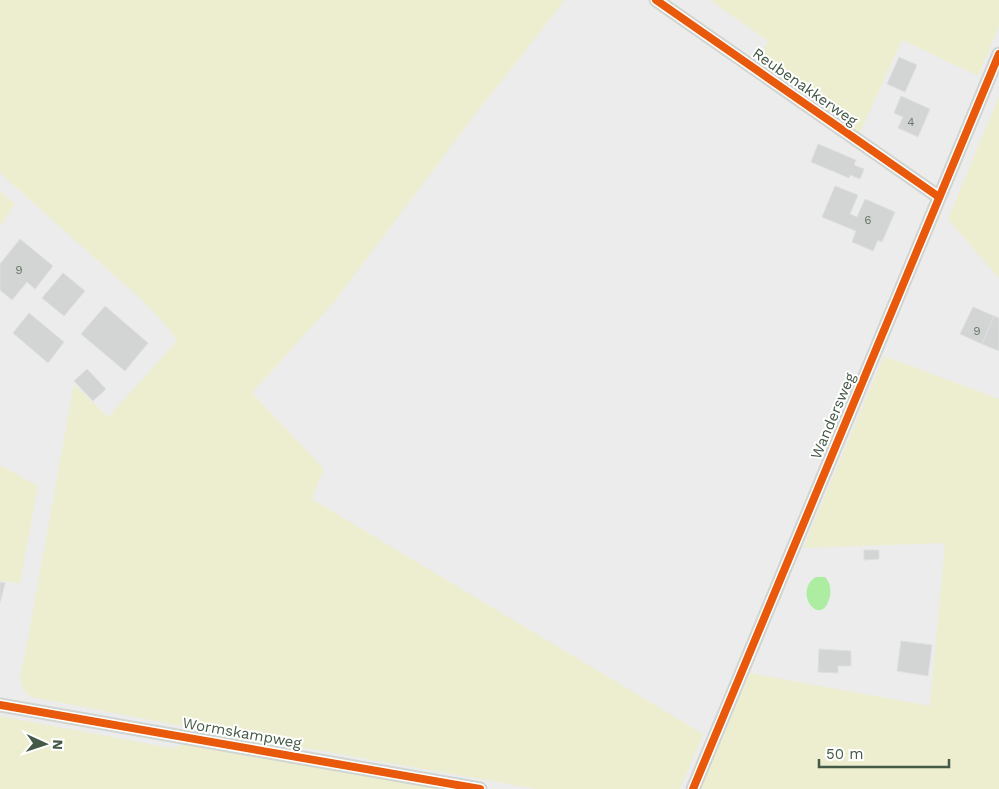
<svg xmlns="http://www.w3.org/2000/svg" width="999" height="789" font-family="'Work Sans',sans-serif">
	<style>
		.green { fill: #eceecf }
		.water { fill: #aceda2 }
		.building { fill: #d2d5d3; stroke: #dedfdf }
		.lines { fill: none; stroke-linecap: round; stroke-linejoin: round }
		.minor { stroke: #cfd5d0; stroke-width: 15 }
		.cycleway-casing { stroke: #fff; stroke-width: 11 }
		.cycleway { stroke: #e8590c; stroke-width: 8 }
		.labels { text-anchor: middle; stroke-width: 4; stroke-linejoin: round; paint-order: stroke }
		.number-label { font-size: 12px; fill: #6a7a6c }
		.street-label { font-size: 15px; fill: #445946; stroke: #fff }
	</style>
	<rect width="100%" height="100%" fill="#edeced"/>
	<g class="green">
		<path d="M 0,0 L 565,0 L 474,116 L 334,302 L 252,393 L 324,469 L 312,499 L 703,734 L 680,789 L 537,789 L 197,729 L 31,697 C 27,693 22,689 21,683 C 19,675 24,659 26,649 L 74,384 L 108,417 L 177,341 L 169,329 L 144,302 L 0,173 Z"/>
		<path d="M 710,0 L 999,0 L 999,27 L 978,76 L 902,40 L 860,133 L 757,61 L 768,41 Z"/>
		<path d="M 999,96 L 999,278 L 948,219 Z"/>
		<path d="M 0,191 L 15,204 L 0,226 Z"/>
		<path d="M 884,356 L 999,399 L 999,789 L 701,789 L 750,673 L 930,706 L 945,543 L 803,548 Z"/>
		<path d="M 0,465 L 38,486 L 20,583 L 0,581 Z"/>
		<path d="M 0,716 L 171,748 L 189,743 L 442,789 L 0,789 Z"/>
	</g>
	<path class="water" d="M 816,577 L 825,577 C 830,582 831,589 830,596 C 822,631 791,592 816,577 Z"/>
	<g class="building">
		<path d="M 899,57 L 917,65 L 905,92 L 887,84 Z"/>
		<path d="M 901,96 L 930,109 L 918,137 L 898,128 L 903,117 L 894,113 Z"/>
		<path d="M 818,144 L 856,160 L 854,165 L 864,169 L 860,179 L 850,175 L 849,178 L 811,162 Z"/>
		<path d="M 835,186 L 858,195 L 850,214 L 857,217 L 865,199 L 895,212 L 882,242 L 878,240 L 873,251 L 852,242 L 856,231 L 822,217 Z"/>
		<path d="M 20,239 L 53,266 L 35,289 L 27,282 L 12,300 L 0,290 L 0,264 Z"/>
		<path d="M 63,273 L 85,291 L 64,316 L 42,298 Z"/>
		<path d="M 105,306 L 148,343 L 125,371 L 81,334 Z"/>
		<path d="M 973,307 L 994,316 L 982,344 L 960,334 Z"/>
		<path d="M 29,313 L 64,342 L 48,363 L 13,333 Z"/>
		<path d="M 994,316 L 999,318 L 999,351 L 982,344 Z"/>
		<path d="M 87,369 L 106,389 L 93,401 L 74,381 Z"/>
		<path d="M 864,550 L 879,550 L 879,559 L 864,560 Z"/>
		<path d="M 0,582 L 5,583 L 0,603 Z"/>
		<path d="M 901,641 L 932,645 L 928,676 L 897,671 Z"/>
		<path d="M 819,649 L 851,651 L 851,666 L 838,666 L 838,673 L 818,672 Z"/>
	</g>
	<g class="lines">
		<g class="minor">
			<path d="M 656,0 L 939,197"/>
			<path d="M 0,705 L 480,789"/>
			<path d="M 693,789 L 999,54"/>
		</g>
		<defs>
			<g id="cycleway">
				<path d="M 656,0 L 939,197"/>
				<path d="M 0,705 L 480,789"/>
				<path d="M 693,789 L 999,54"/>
			</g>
		</defs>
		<use href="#cycleway" class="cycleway-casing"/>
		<use href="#cycleway" class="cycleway"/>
	</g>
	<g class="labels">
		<g class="number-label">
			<text x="911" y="126">4</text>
			<text x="868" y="224">6</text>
			<text x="19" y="274">9</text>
			<text x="977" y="335">9</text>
		</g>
		<g class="street-label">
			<text transform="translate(805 87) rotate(35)" y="5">Reubenakkerweg</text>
			<text transform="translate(833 416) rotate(-67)" y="5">Wandersweg</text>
			<text transform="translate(242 733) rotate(10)" y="5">Wormskampweg</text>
		</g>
	</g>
	<g transform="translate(45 744) rotate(93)" stroke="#ffffff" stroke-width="4" paint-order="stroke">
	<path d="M0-4L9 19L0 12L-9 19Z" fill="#445946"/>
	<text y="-8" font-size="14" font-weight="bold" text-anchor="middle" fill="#445946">N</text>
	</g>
	<path d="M819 759v8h130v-8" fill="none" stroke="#445946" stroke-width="2.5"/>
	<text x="826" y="759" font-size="15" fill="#445946" stroke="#ffffff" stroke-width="4" paint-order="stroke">50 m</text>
</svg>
